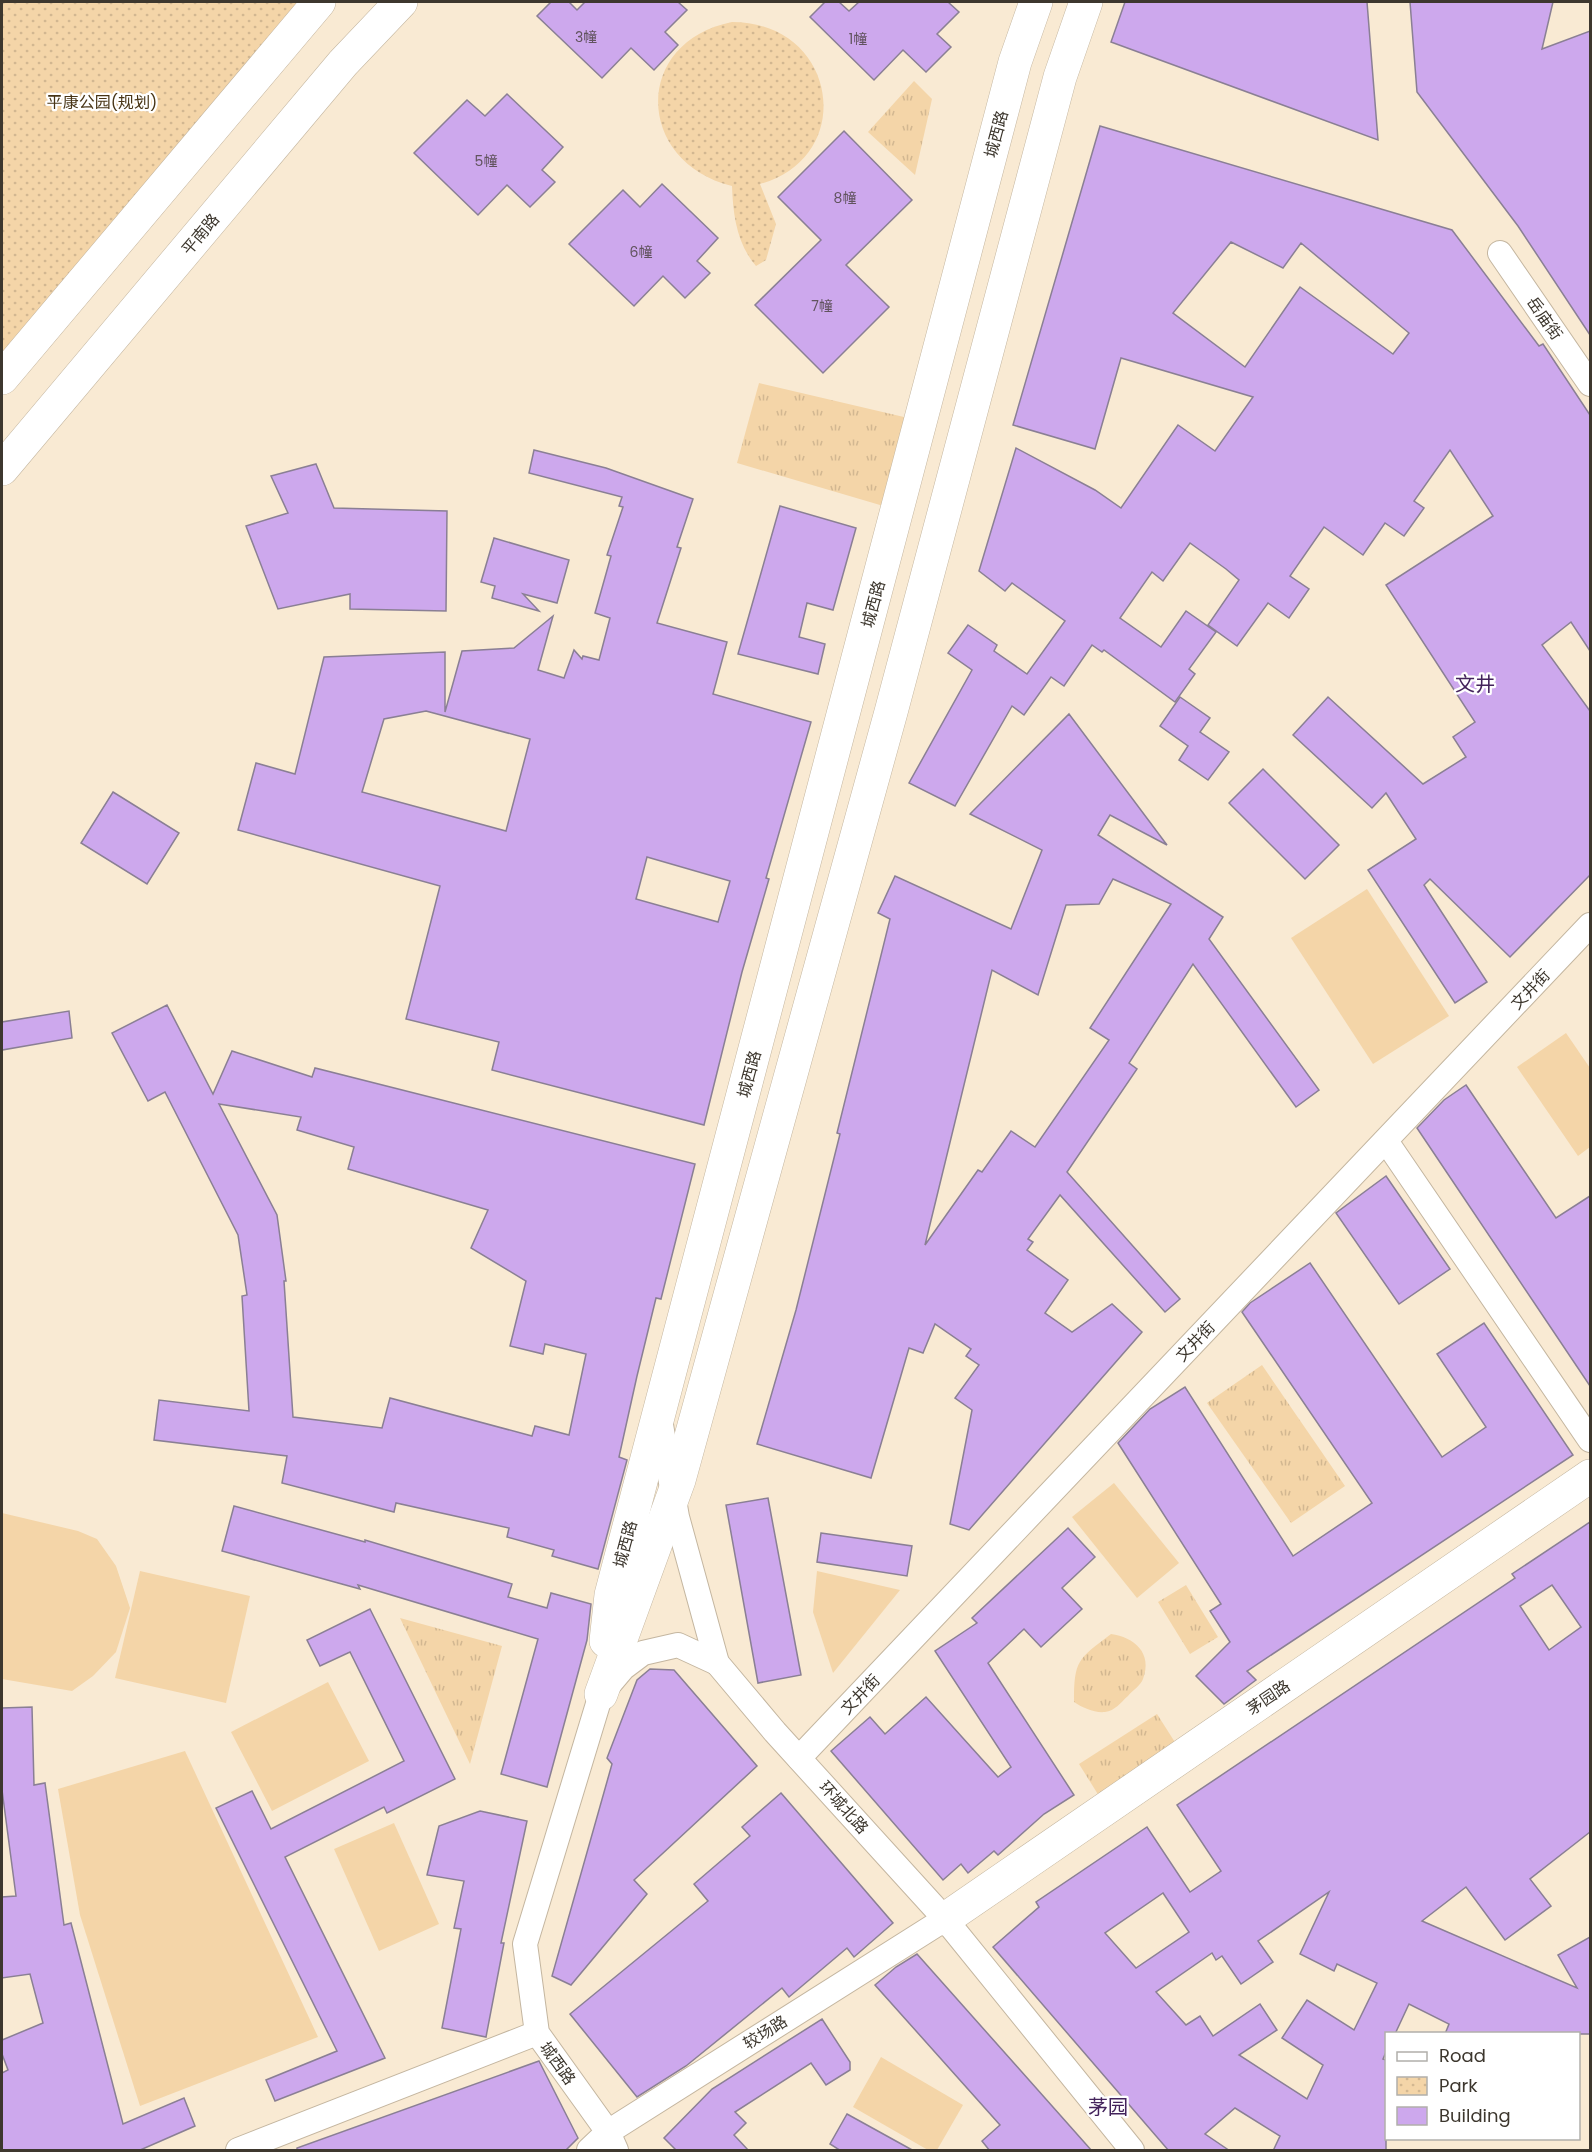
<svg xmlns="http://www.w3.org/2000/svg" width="1592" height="2152" font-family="Poppins,'Noto Sans SC',sans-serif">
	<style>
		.grass { fill: url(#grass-tufts) }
		.park { fill: url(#park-dots) }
		.garden { fill: #f4d5a8 }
		.building { fill: #cda8ed; stroke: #8a7f94; stroke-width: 1.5; fill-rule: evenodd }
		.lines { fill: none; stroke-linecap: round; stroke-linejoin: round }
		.street-casing { stroke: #c4b6a0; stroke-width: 26 }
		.secondary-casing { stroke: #c4b6a0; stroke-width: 34 }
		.street { stroke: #fff; stroke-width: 24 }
		.secondary { stroke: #fff; stroke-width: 33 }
		.labels { text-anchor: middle; stroke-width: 4.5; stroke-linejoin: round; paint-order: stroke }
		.number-label { font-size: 14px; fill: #61535e }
		.park-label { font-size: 16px; fill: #483516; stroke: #fff }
		.street-label { font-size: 16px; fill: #3d372e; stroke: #fff }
		.quarter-label { font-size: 20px; fill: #43235b; stroke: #fff }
	</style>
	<defs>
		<pattern id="grass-tufts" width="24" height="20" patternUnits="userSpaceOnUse" patternTransform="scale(1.5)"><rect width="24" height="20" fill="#f4d5a8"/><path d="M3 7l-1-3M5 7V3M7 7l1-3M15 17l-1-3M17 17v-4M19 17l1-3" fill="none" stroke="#d2b791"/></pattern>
		<pattern id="park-dots" width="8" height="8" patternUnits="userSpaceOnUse" patternTransform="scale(1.5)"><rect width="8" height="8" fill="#f4d5a8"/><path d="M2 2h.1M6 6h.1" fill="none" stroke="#d2b791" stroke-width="1.8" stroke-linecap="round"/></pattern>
	</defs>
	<rect width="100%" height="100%" fill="#f9ead3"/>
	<g class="grass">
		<path d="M 914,81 L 932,99 L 915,175 L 868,132 Z"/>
		<path d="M 759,383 L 921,421 L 897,510 L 737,463 Z"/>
		<path d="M 1262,1365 L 1345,1486 L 1291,1523 L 1207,1403 Z"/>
		<path d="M 1186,1585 L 1218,1637 L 1190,1654 L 1158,1602 Z"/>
		<path d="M 400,1618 L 502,1646 L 470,1764 Z"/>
		<path d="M 1111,1634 C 1134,1637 1153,1653 1143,1679 C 1141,1685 1132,1691 1128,1696 C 1121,1702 1115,1711 1105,1712 C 1094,1713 1083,1708 1074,1702 C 1074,1660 1078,1659 1111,1634 Z"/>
		<path d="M 1157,1714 L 1178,1747 L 1099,1796 L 1079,1764 Z"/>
	</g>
	<g class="park">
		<path d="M 2,2 L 319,2 L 2,378 Z"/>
		<path d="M 732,22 C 838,22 858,157 760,184 L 776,224 L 766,260 L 756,266 C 737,244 733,215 732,186 C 635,162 632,42 732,22 Z"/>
	</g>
	<g class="garden">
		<path d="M 1367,889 L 1449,1016 L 1373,1064 L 1291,938 Z"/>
		<path d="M 1566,1033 L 1590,1068 L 1590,1147 L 1578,1156 L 1517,1067 Z"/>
		<path d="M 1114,1483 L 1179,1563 L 1137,1598 L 1072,1517 Z"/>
		<path d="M 2,1513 L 78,1531 L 97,1539 L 116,1566 L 130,1608 L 116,1652 L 93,1676 L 72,1691 L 2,1679 Z"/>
		<path d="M 140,1571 L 250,1596 L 226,1703 L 115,1678 Z"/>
		<path d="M 817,1571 L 900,1590 L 833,1673 L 813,1612 Z"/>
		<path d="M 328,1682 L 369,1761 L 272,1811 L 231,1732 Z"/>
		<path d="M 185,1751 L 318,2037 L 140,2106 L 80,1915 L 58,1789 Z"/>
		<path d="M 394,1823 L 439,1924 L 379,1951 L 334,1849 Z"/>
		<path d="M 881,2057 L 963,2105 L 937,2150 L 928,2150 L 853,2107 Z"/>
	</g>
	<g class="building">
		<path d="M 551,2 L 569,2 L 577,10 L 585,2 L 678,2 L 687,10 L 665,32 L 678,45 L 654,70 L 631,48 L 602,78 L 537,16 Z"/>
		<path d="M 825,2 L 839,2 L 849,11 L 859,2 L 948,2 L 959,12 L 937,34 L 951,47 L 926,72 L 903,50 L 874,80 L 810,17 Z"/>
		<path d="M 1125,2 L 1367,2 L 1378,140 L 1111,42 Z"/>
		<path d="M 1410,2 L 1553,2 L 1542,49 L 1590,31 L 1590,335 L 1518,226 L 1417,92 Z"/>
		<path d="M 507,94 L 563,147 L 542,170 L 555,182 L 530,207 L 507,185 L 478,215 L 414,153 L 467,100 L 485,116 Z"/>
		<path d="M 1100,126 L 1452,230 L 1539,346 L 1543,344 L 1590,415 L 1590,651 L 1571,622 L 1542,645 L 1590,711 L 1590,875 L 1510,957 L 1430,879 L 1424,885 L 1487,982 L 1455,1003 L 1368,870 L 1416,839 L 1386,793 L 1372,808 L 1293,735 L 1328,697 L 1423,784 L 1466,757 L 1453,737 L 1475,722 L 1386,585 L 1493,516 L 1450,450 L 1414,501 L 1424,508 L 1404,536 L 1385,523 L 1363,555 L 1324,527 L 1290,576 L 1309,589 L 1289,618 L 1268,603 L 1237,646 L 1208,625 L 1239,580 L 1226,569 L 1190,543 L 1163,581 L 1152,572 L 1120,618 L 1161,647 L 1186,611 L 1216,632 L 1189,669 L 1195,674 L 1175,702 L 1104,650 L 1102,652 L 1092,645 L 1064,686 L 1051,677 L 1024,715 L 1012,706 L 955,806 L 909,783 L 972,670 L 948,653 L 968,625 L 997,645 L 994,651 L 1027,674 L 1065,621 L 1012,583 L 1005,591 L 979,571 L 1016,448 L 1095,490 L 1121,508 L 1178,425 L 1215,451 L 1253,397 L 1121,358 L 1095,449 L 1013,425 ZM 1231,242 L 1283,268 L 1301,243 L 1409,333 L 1393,354 L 1300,287 L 1245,367 L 1173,313 Z"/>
		<path d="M 844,131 L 912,200 L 846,265 L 889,307 L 823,373 L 755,305 L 821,240 L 778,197 Z"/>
		<path d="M 662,184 L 718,238 L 697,261 L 710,273 L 685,298 L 663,276 L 634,306 L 569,244 L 623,190 L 640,207 Z"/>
		<path d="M 534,450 L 606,468 L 693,499 L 677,547 L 681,548 L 657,623 L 727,642 L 713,694 L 811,722 L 766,878 L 769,879 L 742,972 L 704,1125 L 492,1070 L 499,1042 L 406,1019 L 440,886 L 238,830 L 256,763 L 295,774 L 324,657 L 445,652 L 445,712 L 462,651 L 514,648 L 553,616 L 538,670 L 564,678 L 574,650 L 582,659 L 583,656 L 599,660 L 610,618 L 595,613 L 611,556 L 607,555 L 623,507 L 619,506 L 622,497 L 529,473 ZM 426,711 L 530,739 L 506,831 L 362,792 L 384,719 ZM 647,857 L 730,881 L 718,922 L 636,899 Z"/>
		<path d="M 316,464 L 334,508 L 447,511 L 446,611 L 350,609 L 350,594 L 278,609 L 246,526 L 288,513 L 271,476 Z"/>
		<path d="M 780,506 L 856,528 L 833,610 L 807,603 L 799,637 L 825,644 L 818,674 L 738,654 Z"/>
		<path d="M 494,538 L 569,560 L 557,603 L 523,594 L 539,611 L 492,598 L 495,586 L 481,582 Z"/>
		<path d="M 1180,697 L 1210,718 L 1200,732 L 1229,752 L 1208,780 L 1179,760 L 1188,746 L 1160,726 Z"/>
		<path d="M 1069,714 L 1167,845 L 1110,815 L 1098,835 L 1223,917 L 1209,939 L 1319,1090 L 1296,1107 L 1193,964 L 1129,1063 L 1137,1069 L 1067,1172 L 1180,1299 L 1165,1312 L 1060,1195 L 1028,1239 L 1033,1242 L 1027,1250 L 1068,1280 L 1045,1313 L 1072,1332 L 1112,1304 L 1142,1332 L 969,1530 L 950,1524 L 972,1410 L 955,1398 L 979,1365 L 966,1356 L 971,1349 L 935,1324 L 923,1353 L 909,1348 L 871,1478 L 757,1444 L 796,1310 L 840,1134 L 837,1133 L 890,919 L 878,913 L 895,876 L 1011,929 L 1042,850 L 970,814 ZM 1113,879 L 1171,904 L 1090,1028 L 1109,1040 L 1035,1147 L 1011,1131 L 982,1172 L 978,1170 L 925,1245 L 992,970 L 1038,995 L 1066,905 L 1099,904 Z"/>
		<path d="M 1263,769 L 1339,845 L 1305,879 L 1229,803 Z"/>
		<path d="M 113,792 L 179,833 L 147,884 L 81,843 Z"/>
		<path d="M 167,1005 L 213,1094 L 232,1051 L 312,1077 L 315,1068 L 695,1164 L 661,1299 L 656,1298 L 637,1376 L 619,1457 L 627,1460 L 598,1569 L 552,1556 L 554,1550 L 507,1537 L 509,1528 L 396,1503 L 394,1512 L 282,1483 L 287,1456 L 154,1440 L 159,1400 L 249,1411 L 242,1296 L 247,1295 L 238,1235 L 165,1092 L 148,1101 L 112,1033 ZM 219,1104 L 301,1117 L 297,1130 L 354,1147 L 348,1169 L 488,1210 L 471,1248 L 526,1281 L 510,1346 L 543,1354 L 545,1344 L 586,1354 L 569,1435 L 535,1426 L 532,1436 L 390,1398 L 382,1428 L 293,1417 L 284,1281 L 286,1281 L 277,1215 Z"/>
		<path d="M 69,1011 L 72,1038 L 2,1050 L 2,1022 Z"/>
		<path d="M 1466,1085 L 1556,1218 L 1590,1196 L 1590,1386 L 1417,1128 L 1444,1100 Z"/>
		<path d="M 1386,1176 L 1450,1269 L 1399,1304 L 1336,1213 Z"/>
		<path d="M 1310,1263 L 1442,1457 L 1486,1427 L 1437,1354 L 1484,1323 L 1573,1455 L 1247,1671 L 1256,1680 L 1224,1704 L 1196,1676 L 1230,1642 L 1210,1611 L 1221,1604 L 1118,1443 L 1150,1409 L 1185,1387 L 1293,1556 L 1372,1503 L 1242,1312 L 1250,1303 Z"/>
		<path d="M 768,1498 L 801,1675 L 758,1683 L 726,1505 Z"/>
		<path d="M 234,1506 L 365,1542 L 365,1540 L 512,1584 L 508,1597 L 547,1608 L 551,1593 L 591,1604 L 587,1640 L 547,1787 L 501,1774 L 538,1639 L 358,1585 L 360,1589 L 222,1551 Z"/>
		<path d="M 1590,1522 L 1590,1832 L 1530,1879 L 1551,1906 L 1505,1940 L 1466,1887 L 1422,1921 L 1577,1988 L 1558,1955 L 1590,1937 L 1590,2034 L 1445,2034 L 1449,2024 L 1409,2004 L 1395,2034 L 1386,2034 L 1386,2052 L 1383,2059 L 1386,2060 L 1386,2151 L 1273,2151 L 1280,2136 L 1235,2108 L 1205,2134 L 1230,2151 L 1169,2151 L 993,1947 L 1039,1907 L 1036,1902 L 1147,1827 L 1190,1892 L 1221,1871 L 1177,1805 L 1515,1578 L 1512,1574 ZM 1552,1585 L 1581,1627 L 1549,1650 L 1520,1606 ZM 1329,1892 L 1300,1954 L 1334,1971 L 1337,1964 L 1377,1983 L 1354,2030 L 1307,2000 L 1282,2038 L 1323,2065 L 1307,2099 L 1239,2055 L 1277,2030 L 1260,2004 L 1213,2036 L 1200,2016 L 1186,2025 L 1156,1992 L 1212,1953 L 1216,1960 L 1222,1956 L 1241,1984 L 1273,1962 L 1258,1941 ZM 1163,1893 L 1189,1932 L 1136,1968 L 1105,1933 Z"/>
		<path d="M 1068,1528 L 1095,1557 L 1062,1588 L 1082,1609 L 1041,1647 L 1024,1629 L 988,1663 L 1074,1795 L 1044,1814 L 998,1855 L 994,1851 L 968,1873 L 961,1864 L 943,1880 L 831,1751 L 870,1717 L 885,1734 L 926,1697 L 998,1777 L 1011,1767 L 935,1651 L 977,1623 L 972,1618 Z"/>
		<path d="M 821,1533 L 912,1546 L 907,1576 L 817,1562 Z"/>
		<path d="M 370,1609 L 455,1779 L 387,1813 L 384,1807 L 285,1857 L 385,2058 L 275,2101 L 266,2080 L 337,2051 L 216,1808 L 252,1791 L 271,1829 L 404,1761 L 350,1652 L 320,1666 L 307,1640 Z"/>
		<path d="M 650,1669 L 674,1670 L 757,1766 L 634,1880 L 647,1894 L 571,1985 L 552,1976 L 612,1764 L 607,1758 L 637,1680 Z"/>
		<path d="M 32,1707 L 34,1785 L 45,1783 L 64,1925 L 71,1923 L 123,2124 L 184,2098 L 195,2126 L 138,2151 L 2,2151 L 2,2073 L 8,2070 L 2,2054 L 2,2040 L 43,2023 L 30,1974 L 2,1978 L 2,1897 L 16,1896 L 2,1790 L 2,1708 Z"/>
		<path d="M 781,1793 L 893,1923 L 854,1957 L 847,1948 L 789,1997 L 782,1988 L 686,2066 L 637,2097 L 570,2014 L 708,1901 L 694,1884 L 750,1836 L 742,1827 Z"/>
		<path d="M 480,1811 L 527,1821 L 501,1943 L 504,1943 L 486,2037 L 442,2028 L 461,1929 L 454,1928 L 464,1881 L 427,1875 L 439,1826 Z"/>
		<path d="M 917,1954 L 1092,2151 L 990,2151 L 982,2141 L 1000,2125 L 875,1985 L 896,1967 Z"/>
		<path d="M 822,2019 L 850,2062 L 850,2070 L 826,2085 L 811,2063 L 735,2112 L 746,2123 L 734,2135 L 749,2151 L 677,2151 L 664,2138 L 712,2089 Z"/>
		<path d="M 539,2061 L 578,2138 L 565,2151 L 297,2151 L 297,2148 Z"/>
		<path d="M 847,2114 L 914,2151 L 841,2151 L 830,2144 Z"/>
	</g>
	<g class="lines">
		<defs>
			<g id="street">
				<path d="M 1500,253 L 1590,384"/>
				<path d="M 1386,1141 L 1590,1440"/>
				<path d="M 661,1425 L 677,1517 L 717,1663 L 775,1732 L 945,1919 L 1132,2150"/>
				<path d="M 799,1758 L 1590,925"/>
				<path d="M 238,2150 L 537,2033"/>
				<path d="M 589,2150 L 608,2132 L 945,1919"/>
				<path d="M 616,2150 L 608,2132 L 537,2033 L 525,1944 L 601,1694 L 623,1668 L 643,1653 L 678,1645 L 717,1663"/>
			</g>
			<g id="secondary">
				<path d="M 2,378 L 319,2"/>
				<path d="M 2,469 L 343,63 L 401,2"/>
				<path d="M 606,1641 L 611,1595 L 1015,62 L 1036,2"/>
				<path d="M 601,1694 L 679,1480 L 891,712 L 1060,77 L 1086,2"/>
				<path d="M 945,1919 L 1590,1476"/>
			</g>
		</defs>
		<use href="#street" class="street-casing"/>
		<use href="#secondary" class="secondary-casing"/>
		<use href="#street" class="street"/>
		<use href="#secondary" class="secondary"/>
	</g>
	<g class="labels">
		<g class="number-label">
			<text x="586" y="42">3幢</text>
			<text x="858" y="44">1幢</text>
			<text x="486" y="166">5幢</text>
			<text x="845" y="203">8幢</text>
			<text x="641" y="257">6幢</text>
			<text x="822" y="311">7幢</text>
		</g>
		<g class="park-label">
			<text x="102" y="108">平康公园(规划)</text>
		</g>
		<g class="street-label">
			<text transform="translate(996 134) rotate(-75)" y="6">城西路</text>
			<text transform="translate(200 234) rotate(-50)" y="6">平南路</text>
			<text transform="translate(1545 318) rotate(55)" y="6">岳庙街</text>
			<text transform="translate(873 604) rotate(-75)" y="6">城西路</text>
			<text transform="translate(1530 989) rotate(-46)" y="6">文井街</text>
			<text transform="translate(749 1074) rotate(-75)" y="6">城西路</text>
			<text transform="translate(1195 1341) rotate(-46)" y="6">文井街</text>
			<text transform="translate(625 1544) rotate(-75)" y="6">城西路</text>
			<text transform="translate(860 1694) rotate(-46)" y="6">文井街</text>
			<text transform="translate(1268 1697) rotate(-34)" y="6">茅园路</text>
			<text transform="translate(844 1807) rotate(48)" y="6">环城北路</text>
			<text transform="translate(765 2032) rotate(-32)" y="6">较场路</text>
			<text transform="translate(558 2063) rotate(54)" y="6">城西路</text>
		</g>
		<g class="quarter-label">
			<text x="1475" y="691">文井</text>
			<text x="1108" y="2114">茅园</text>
		</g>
	</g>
	<rect width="1592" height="2152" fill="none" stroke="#3d372e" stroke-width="6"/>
	<rect x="1385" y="2032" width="195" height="108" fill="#ffffff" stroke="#b1afab" stroke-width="1.5"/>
	<rect x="1397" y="2052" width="30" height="9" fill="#ffffff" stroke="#b1afab" stroke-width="1.5"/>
	<text x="1439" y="2062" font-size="18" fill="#3d372e">Road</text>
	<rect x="1397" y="2077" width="30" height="18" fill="url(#park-dots)" stroke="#b1afab" stroke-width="1.5"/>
	<text x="1439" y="2092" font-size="18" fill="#3d372e">Park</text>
	<rect x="1397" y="2107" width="30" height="18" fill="#cda8ed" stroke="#b1afab" stroke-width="1.5"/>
	<text x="1439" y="2122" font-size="18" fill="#3d372e">Building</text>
</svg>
